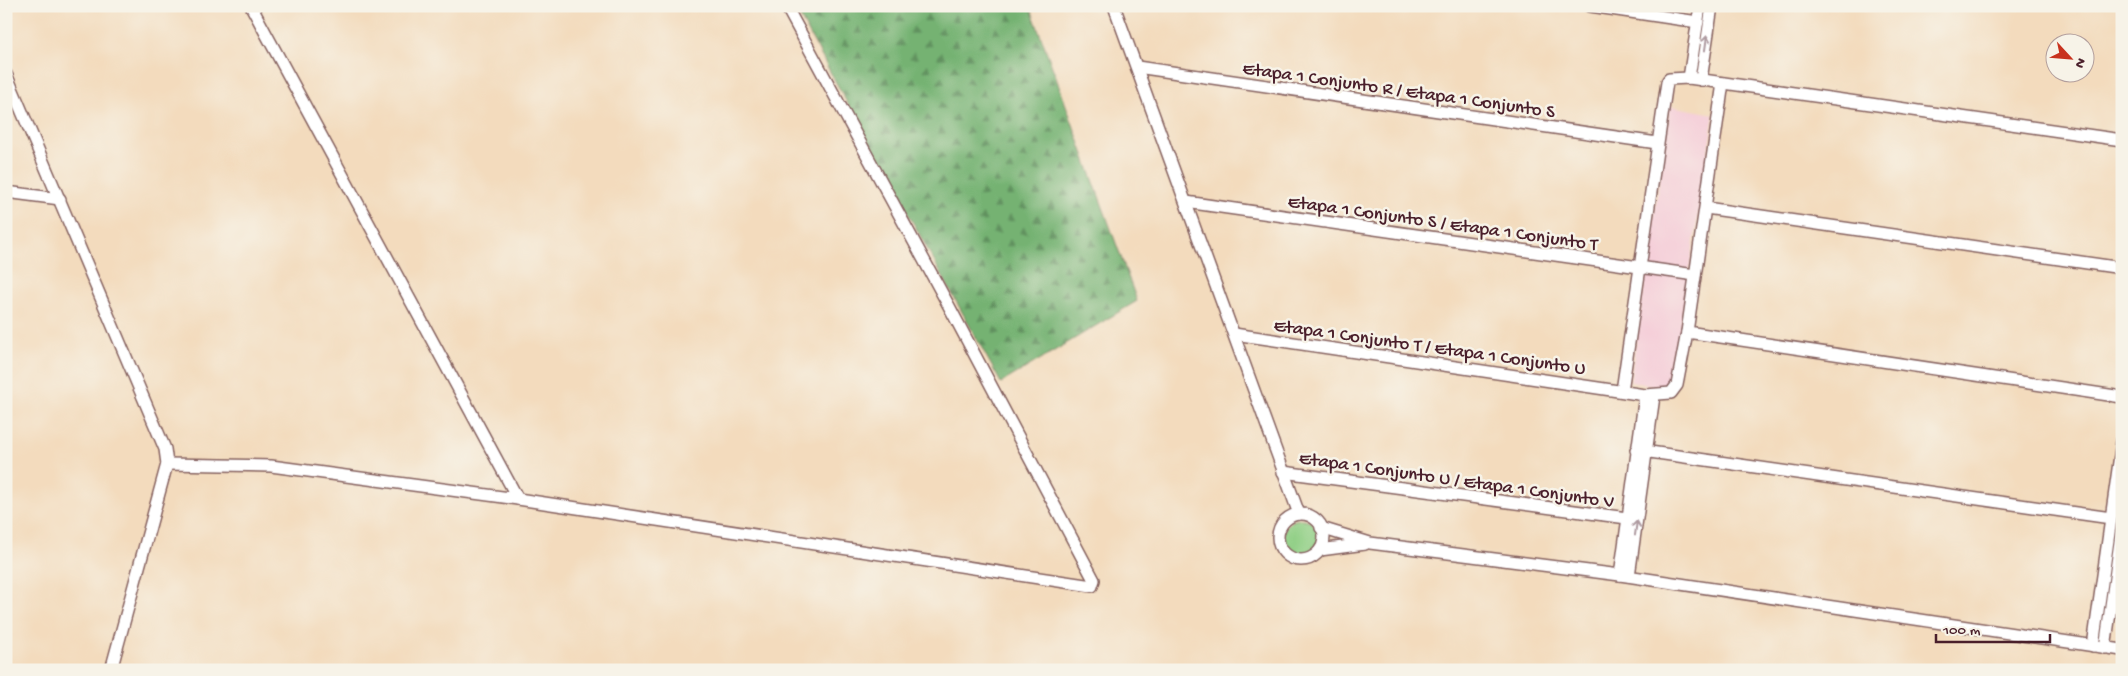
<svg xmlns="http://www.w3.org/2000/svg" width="2128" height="676" font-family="'Gochi Hand',sans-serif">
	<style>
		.built { fill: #f5cfd9 }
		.grass { fill: #90cf85; stroke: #6d7758 }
		.forest { fill: url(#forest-firs); stroke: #5f684e }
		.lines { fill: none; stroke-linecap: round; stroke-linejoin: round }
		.minor-casing { stroke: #85615e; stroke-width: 14 }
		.minor { stroke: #fff; stroke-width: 11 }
		.oneway { stroke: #ae9aa0 }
		.labels { text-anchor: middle; stroke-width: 5; stroke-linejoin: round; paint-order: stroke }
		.street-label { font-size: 19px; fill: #4a1f2b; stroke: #f7f3e8 }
	</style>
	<defs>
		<pattern id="forest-firs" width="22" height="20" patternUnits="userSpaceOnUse" patternTransform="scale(1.25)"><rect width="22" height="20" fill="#74b272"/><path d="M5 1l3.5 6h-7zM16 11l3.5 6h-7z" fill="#61905e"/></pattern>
	</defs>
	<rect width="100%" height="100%" fill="#f7f3e8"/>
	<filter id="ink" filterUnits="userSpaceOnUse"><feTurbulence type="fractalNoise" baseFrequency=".02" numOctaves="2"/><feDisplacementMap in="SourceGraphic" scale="10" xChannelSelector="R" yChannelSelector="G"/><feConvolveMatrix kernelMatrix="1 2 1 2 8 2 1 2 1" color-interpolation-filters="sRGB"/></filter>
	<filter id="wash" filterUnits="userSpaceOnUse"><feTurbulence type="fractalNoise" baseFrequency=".0096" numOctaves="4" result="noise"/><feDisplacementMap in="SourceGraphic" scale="20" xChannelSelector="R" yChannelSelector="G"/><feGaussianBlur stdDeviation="1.12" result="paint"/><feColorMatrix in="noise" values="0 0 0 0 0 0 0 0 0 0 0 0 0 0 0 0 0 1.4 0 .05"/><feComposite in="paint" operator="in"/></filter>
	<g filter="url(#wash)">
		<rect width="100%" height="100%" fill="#f3dbbd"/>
		<path class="built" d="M 1670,106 L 1714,114 L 1671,388 L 1630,382 Z"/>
		<circle class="grass" cx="1301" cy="537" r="18"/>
		<path class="forest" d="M 794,6 L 1030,6 L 1137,301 L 1001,383 Z"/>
	</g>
	<g filter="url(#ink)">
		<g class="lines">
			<defs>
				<g id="minor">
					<path d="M 251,6 L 518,499"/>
					<path d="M 1114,6 L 1299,514"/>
					<path d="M 1590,6 L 1698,22"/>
					<path d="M 1137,67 L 1657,143"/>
					<path d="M 6,74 L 165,449 L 167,464 L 111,670"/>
					<path d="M 1689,78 L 1700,6"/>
					<path d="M 1701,80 L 1712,6"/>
					<path d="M 6,192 L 60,199"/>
					<path d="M 1186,202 L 1695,275"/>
					<path d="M 1706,208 L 2122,268"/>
					<path d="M 1687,332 L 2122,397"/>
					<path d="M 1234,334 L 1645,395 L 1671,393 L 1677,385 L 1687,332 L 1723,83"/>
					<path d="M 1622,391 L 1667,82 L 1669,79 L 1689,78 L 2122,140"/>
					<path d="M 1636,450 L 2111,518"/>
					<path d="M 167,464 L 271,466 L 518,499 L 1092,586 L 1094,580 L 950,308 L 786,6"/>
					<path d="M 1283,472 L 1627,518"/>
					<circle cx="1301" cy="537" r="23"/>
					<path d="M 1321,528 L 1370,543 L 1620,575 L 2122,650"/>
					<path d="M 1320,550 L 1365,544"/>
					<path d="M 1620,575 L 1645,395"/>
					<path d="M 1629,576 L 1654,396"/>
					<path d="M 2093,646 L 2122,441"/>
					<path d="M 2105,648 L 2122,528"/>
				</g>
			</defs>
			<use href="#minor" class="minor-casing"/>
			<use href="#minor" class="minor"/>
		</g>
		<defs><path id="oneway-shaft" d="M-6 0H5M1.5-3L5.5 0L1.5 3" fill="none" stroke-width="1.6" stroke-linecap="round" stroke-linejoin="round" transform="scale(1.25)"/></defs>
		<g class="oneway">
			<use href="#oneway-shaft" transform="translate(1706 43) rotate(-82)"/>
			<use href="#oneway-shaft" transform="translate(1636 528) rotate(-82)"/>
		</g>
	</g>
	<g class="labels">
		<g class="street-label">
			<text transform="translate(1399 88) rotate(8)" y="7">Etapa 1 Conjunto R / Etapa 1 Conjunto S</text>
			<text transform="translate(1443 221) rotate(8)" y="7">Etapa 1 Conjunto S / Etapa 1 Conjunto T</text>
			<text transform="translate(1430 345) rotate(8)" y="7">Etapa 1 Conjunto T / Etapa 1 Conjunto U</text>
			<text transform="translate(1457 478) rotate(8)" y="7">Etapa 1 Conjunto U / Etapa 1 Conjunto V</text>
		</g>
	</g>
	<rect width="2128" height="676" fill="none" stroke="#f7f3e8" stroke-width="25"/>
	<g transform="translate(2070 58) rotate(116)"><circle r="24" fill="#f7f3e8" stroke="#b29e9c"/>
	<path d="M0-4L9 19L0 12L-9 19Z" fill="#c8321e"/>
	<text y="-8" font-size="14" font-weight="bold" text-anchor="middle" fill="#4a1f2b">N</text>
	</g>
	<path d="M1936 634v8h114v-8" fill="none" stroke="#4a1f2b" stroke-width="2.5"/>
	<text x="1943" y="634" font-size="15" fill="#4a1f2b" stroke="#f7f3e8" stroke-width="4" paint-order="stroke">100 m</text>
</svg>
